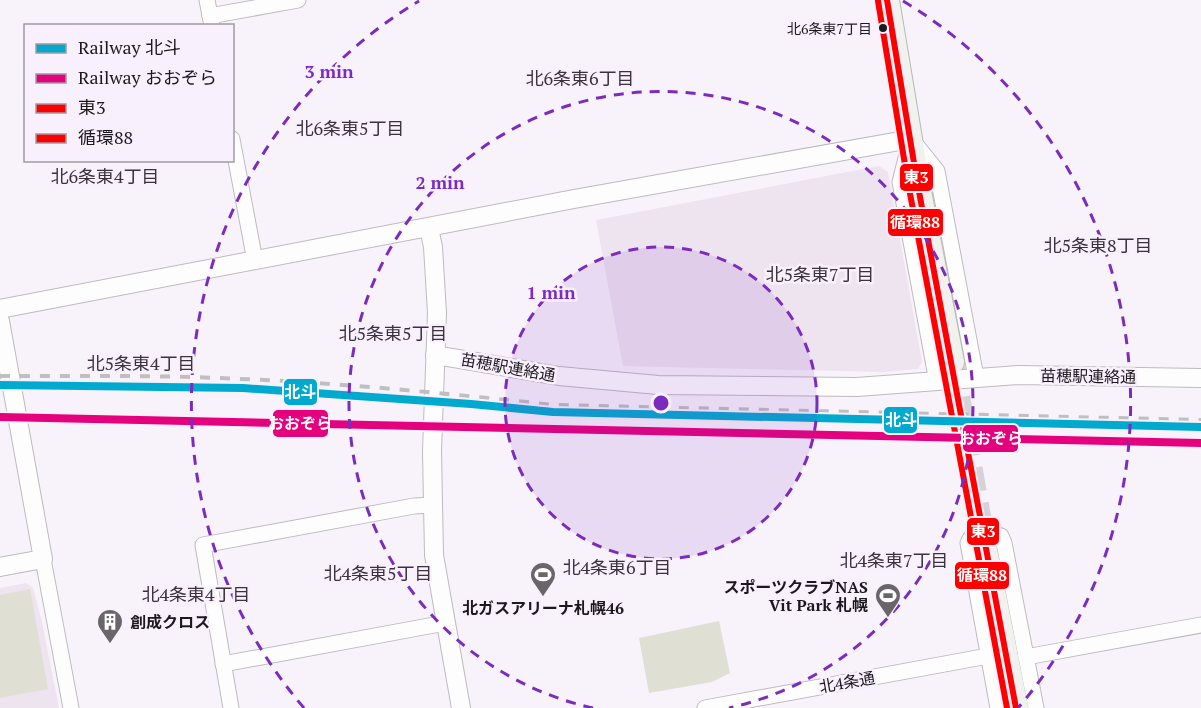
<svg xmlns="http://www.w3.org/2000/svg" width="1201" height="708" font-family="'PT Serif','Noto Sans JP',serif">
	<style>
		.built { fill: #ede4f0 }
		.green { fill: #dfdfd3 }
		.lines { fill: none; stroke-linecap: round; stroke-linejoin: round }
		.primary-tunnel { stroke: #d7d2d9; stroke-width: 24; stroke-dasharray: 24 12; stroke-linecap: butt }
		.minor-casing { stroke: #bebabf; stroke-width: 17 }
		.tertiary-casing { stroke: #bebabf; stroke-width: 20 }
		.primary-casing { stroke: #bab9b4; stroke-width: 26 }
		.minor { stroke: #fefdfe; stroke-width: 15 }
		.tertiary { stroke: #fefdfe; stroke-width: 18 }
		.primary { stroke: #f1f1ee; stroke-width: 24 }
		.rail { stroke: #c0bfc0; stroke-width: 4; stroke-dasharray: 10 10; stroke-linecap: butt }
		.bus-1-casing { stroke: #f9f0fd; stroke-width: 10 }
		.bus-2-casing { stroke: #f9f0fd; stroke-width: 10 }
		.bus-1 { stroke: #f00; stroke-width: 6 }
		.bus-2 { stroke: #f00; stroke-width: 6 }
		.rail-1-casing { stroke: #f9f0fd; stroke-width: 12 }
		.rail-2-casing { stroke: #f9f0fd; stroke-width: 12 }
		.rail-1 { stroke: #00a9ce; stroke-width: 8 }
		.rail-2 { stroke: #e5007d; stroke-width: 8 }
		.ring { fill: none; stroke: #7b2cbf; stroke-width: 3; stroke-dasharray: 10 8 }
		.bus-dot { fill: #1c191d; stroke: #f9f0fd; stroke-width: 2 }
		.labels { text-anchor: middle; stroke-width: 5; stroke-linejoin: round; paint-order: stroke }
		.bus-label { font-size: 14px; fill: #1c191d; stroke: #f9f0fd; text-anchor: end }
		.street-label { font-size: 16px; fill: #1c191d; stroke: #f9f0fd }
		.poi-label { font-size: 16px; font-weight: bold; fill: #1c191d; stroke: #f9f0fd; text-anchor: end }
		.neighbourhood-label { font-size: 18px; fill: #3a333d; stroke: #f9f0fd }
		.centre { fill: #7b2cbf; stroke: #f9f0fd; stroke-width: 3 }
		.ring-label { font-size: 18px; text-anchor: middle; font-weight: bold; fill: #7b2cbf; stroke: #f9f0fd; stroke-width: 5; stroke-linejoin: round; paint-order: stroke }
		.line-badge { stroke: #f9f0fd; stroke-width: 2 }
		.badge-label { font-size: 16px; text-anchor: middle; font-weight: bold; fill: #fff }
	</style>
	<rect width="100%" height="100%" fill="#f8f3fa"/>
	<g class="built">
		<path d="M 879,166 L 888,172 L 922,362 L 918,369 L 883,372 L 623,366 L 596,220 Z"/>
		<path d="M 26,583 L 33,588 L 42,622 L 59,708 L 0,708 L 0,588 Z"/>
	</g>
	<g class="green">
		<path d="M 30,589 L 48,689 L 0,698 L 0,595 Z"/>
		<path d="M 719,621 L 730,673 L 712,682 L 649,693 L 639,638 Z"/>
	</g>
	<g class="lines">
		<path class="primary-tunnel" d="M 952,362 L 984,545"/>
		<defs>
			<g id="minor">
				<path d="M 207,0 L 212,26"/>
				<path d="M 210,16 L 298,0"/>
				<path d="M 232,139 L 255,261"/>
				<path d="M 913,141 L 937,171 L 976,377"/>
				<path d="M 908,150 L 900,182 L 937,382"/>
				<path d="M 43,559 L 71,708"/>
				<path d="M 1026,657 L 1201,625"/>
				<path d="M 223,664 L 445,623"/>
				<path d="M 231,708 L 203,545 L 414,506 L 433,505"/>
				<path d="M 705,708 L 988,656"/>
				<path d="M 998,708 L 968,543 C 972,530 991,532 1001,536 L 1004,543 L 1036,708"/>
			</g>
			<g id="tertiary">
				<path d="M 429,228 L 433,247 L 437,313 L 432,451 L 434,555 L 461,708"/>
				<path d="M 0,309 L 574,199 L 911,139"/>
				<path d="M 0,321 L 43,559 L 0,567"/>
				<path d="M 435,355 L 559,376 L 658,385 L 857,387 L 1019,375 L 1201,378"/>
			</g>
			<g id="primary">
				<path d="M 887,0 L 917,181 L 952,362"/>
				<path d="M 984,545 L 1016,708"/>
			</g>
		</defs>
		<use href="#minor" class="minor-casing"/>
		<use href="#tertiary" class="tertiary-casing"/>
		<use href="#primary" class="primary-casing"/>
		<use href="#minor" class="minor"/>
		<use href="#tertiary" class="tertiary"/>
		<use href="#primary" class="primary"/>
		<g class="rail">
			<path d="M 0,376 C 80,376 161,375 241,379 C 345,383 450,394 554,405 L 1201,420"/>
			<path d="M 0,417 L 735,433 L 1039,438 L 1201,443"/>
		</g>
		<defs>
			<path id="bus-1" d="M 887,0 L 917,181 L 1016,708"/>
			<path id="bus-2" d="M 878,1 L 908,183 L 1007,708"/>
		</defs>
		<use href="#bus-1" class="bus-1-casing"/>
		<use href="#bus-2" class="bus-2-casing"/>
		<use href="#bus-1" class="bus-1"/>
		<use href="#bus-2" class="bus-2"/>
		<defs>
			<path id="rail-1" d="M 0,385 L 243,388 L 471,404 L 553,412 L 1201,427"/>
			<path id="rail-2" d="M 0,417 L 1201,443"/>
		</defs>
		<use href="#rail-1" class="rail-1-casing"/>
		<use href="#rail-2" class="rail-2-casing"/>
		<use href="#rail-1" class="rail-1"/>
		<use href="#rail-2" class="rail-2"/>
	</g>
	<circle cx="661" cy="403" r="156" fill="#7b2cbf" fill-opacity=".12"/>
	<g class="ring">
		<circle cx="661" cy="403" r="156"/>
		<path d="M593 708A312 312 0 1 1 729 708"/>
		<path d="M304 708A469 469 0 0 1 419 1M903 1A469 469 0 0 1 1018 708"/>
	</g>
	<defs>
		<symbol id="stadium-pin" viewBox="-11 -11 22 30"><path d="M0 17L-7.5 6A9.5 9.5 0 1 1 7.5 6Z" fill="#69656a" stroke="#f9f0fd"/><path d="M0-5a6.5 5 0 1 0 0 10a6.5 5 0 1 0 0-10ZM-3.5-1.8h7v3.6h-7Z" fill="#fff"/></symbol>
		<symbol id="building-pin" viewBox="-11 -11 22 30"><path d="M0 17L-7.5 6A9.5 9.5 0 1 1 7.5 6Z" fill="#69656a" stroke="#f9f0fd"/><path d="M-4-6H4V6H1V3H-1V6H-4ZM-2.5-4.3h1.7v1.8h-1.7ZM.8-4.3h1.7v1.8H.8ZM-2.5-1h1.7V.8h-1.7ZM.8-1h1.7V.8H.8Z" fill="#fff"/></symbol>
	</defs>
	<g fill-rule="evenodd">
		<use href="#stadium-pin" x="528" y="560" width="30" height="40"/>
		<use href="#stadium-pin" x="873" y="581" width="30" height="40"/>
		<use href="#building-pin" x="95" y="607" width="30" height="40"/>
	</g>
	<circle class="bus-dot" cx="883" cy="28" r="5"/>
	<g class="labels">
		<g class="bus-label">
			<text x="872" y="34">北6条東7丁目</text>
		</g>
		<g class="street-label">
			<text transform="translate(508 367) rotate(10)" y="6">苗穂駅連絡通</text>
			<text transform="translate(1088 376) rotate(1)" y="6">苗穂駅連絡通</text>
			<text transform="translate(847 682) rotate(-10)" y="6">北4条通</text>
		</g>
		<g class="poi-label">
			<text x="868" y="593">スポーツクラブNAS<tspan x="868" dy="18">Vit Park 札幌</tspan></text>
			<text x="543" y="614" text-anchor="middle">北ガスアリーナ札幌46</text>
			<text x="130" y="628" text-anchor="start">創成クロス</text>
		</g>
		<g class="neighbourhood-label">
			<text x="580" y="85">北6条東6丁目</text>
			<text x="350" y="135">北6条東5丁目</text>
			<text x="105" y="183">北6条東4丁目</text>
			<text x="1098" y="252">北5条東8丁目</text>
			<text x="820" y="281">北5条東7丁目</text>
			<text x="393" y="340">北5条東5丁目</text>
			<text x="141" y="370">北5条東4丁目</text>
			<text x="894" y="567">北4条東7丁目</text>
			<text x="617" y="574">北4条東6丁目</text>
			<text x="378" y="580">北4条東5丁目</text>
			<text x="196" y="601">北4条東4丁目</text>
		</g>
	</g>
	<circle cx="661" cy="403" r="9" class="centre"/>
	<g class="ring-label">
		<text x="329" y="78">3 min</text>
		<text x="440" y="189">2 min</text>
		<text x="551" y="299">1 min</text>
	</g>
	<g class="line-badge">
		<rect x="899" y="163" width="35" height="29" rx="6" fill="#f00"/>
		<rect x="887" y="208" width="57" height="29" rx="6" fill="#f00"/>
		<rect x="283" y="378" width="35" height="28" rx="6" fill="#00a9ce"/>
		<rect x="883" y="406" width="35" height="28" rx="6" fill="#00a9ce"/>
		<rect x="272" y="409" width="57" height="29" rx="6" fill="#e5007d"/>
		<rect x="962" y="424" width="57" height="29" rx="6" fill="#e5007d"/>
		<rect x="966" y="517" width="34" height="29" rx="6" fill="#f00"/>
		<rect x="954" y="561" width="56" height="29" rx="6" fill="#f00"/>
	</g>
	<g class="badge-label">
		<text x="916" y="183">東3</text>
		<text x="915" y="228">循環88</text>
		<text x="300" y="398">北斗</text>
		<text x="901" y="426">北斗</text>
		<text x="300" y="429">おおぞら</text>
		<text x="991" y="444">おおぞら</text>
		<text x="983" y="537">東3</text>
		<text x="982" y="581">循環88</text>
	</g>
	<rect x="24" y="24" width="210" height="138" fill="#f9f0fd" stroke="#a19aa3" stroke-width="1.5"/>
	<rect x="36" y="44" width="30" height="9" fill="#00a9ce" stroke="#a19aa3" stroke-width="1.5"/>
	<text x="78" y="54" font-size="18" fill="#1c191d">Railway 北斗</text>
	<rect x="36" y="74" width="30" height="9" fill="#e5007d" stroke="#a19aa3" stroke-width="1.5"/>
	<text x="78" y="84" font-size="18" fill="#1c191d">Railway おおぞら</text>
	<rect x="36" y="104" width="30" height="9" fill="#ff0000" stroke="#a19aa3" stroke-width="1.5"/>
	<text x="78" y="114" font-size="18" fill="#1c191d">東3</text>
	<rect x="36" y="134" width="30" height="9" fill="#ff0000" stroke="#a19aa3" stroke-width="1.5"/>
	<text x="78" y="144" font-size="18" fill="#1c191d">循環88</text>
</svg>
